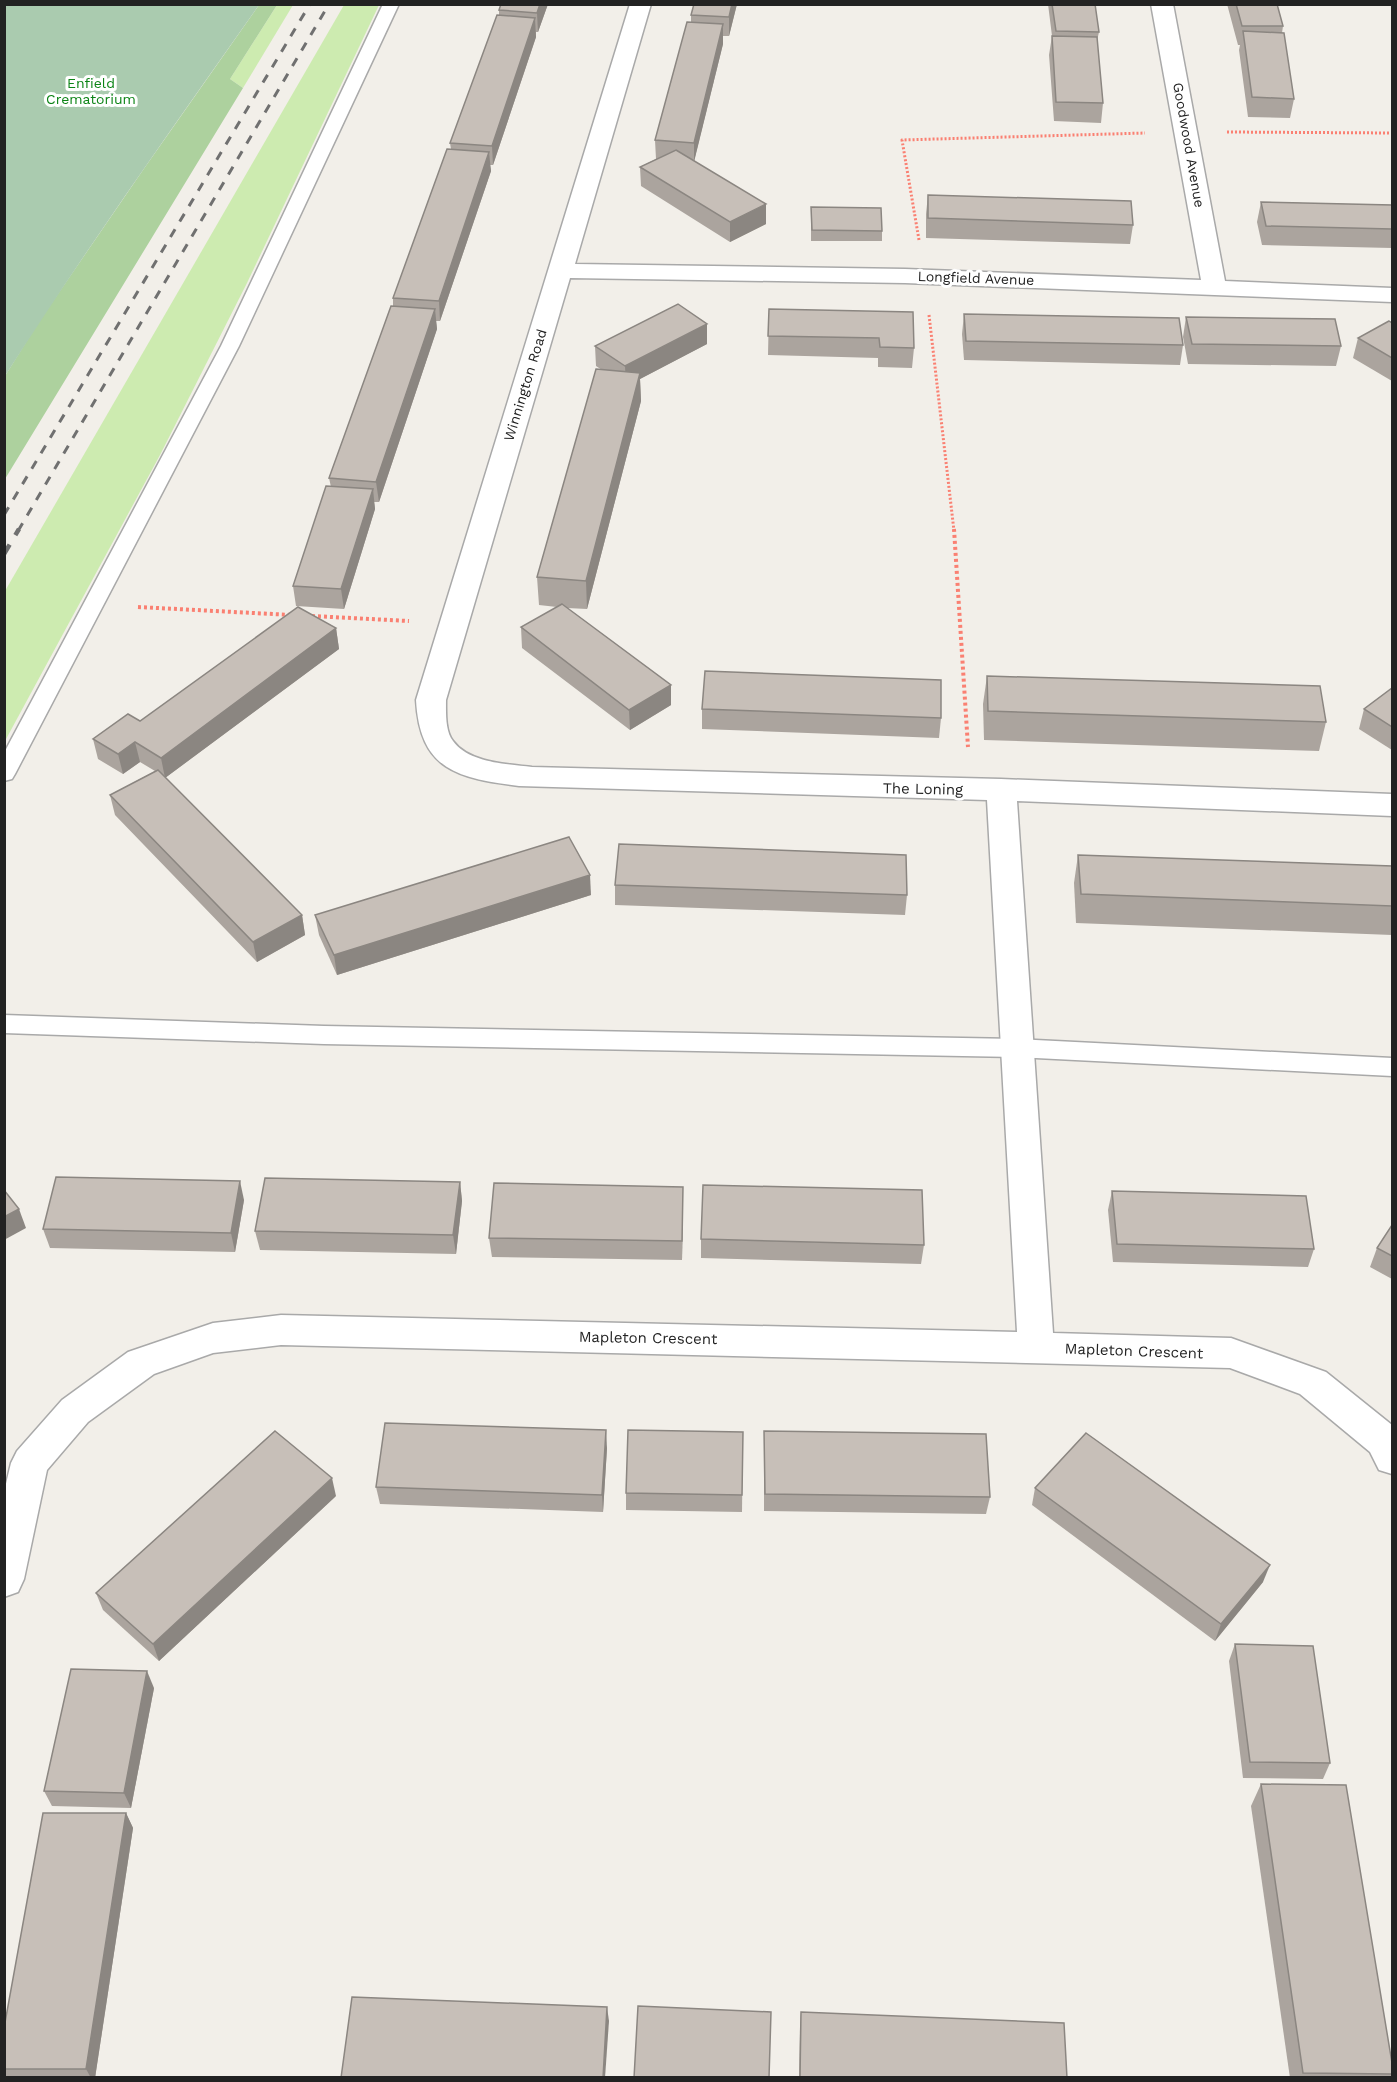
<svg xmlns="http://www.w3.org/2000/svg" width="1397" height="2082" font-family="'Work Sans',sans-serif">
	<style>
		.grass { fill: #cdebb0 }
		.forest { fill: #add19e }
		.cemetery { fill: #aacbaf }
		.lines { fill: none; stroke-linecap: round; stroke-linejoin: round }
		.service-casing { stroke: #a9a9a9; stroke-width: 3 }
		.minor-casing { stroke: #a9a9a9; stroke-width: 3 }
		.path-far1 { stroke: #fa8072; stroke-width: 3; stroke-dasharray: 2 2; stroke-linecap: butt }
		.path { stroke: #fa8072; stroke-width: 4; stroke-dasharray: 3 3; stroke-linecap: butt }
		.service { fill: #fff; fill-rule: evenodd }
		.minor { fill: #fff; fill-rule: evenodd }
		.rail-far1 { stroke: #707070; stroke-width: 3; stroke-dasharray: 9 9; stroke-linecap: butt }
		.rail { stroke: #707070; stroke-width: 4.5; stroke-dasharray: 11 11; stroke-linecap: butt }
		.wall { fill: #aba49e }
		.shaded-wall { fill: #8b8681 }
		.building { fill: #c7bfb8; stroke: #8b8681; stroke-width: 1.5 }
		.labels { text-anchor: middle; stroke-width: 6; stroke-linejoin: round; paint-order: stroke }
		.far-park-label { font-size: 14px; fill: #0c8416; stroke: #fff }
		.far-street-label { font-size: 14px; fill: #222; stroke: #fff }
		.street-label { font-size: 15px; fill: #222; stroke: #fff }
	</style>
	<rect width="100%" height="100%" fill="#f2efe9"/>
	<g class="grass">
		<path d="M 277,5 L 293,5 L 243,88 L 230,79 Z"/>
		<path d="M 344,5 L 379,5 L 247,283 L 160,455 L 5,741 L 5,591 Z"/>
	</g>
	<path class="forest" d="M 259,5 L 277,5 L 230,79 L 243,88 L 5,479 L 5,376 L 38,323 L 143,170 Z"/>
	<path class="cemetery" d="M 5,4 L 259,5 C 173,127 86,249 5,376 Z"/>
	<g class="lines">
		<defs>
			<g id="service">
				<path d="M 383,4 L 399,4 L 239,346 L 15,774 L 12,779 L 4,781 L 4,753 L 221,346 Z"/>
				<path d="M 4,1015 L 324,1026 L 1016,1039 L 1392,1058 L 1392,1076 L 1016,1057 L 324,1044 L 4,1033 Z"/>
			</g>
			<path id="minor" d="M 630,4 L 651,4 L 575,264 L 905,269 L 1201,280 L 1151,4 L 1173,4 L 1225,281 L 1392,288 L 1392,302 L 905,283 L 570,278 L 446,700 C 446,712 445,731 453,741 C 469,763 507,764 532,767 L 1001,779 L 1392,794 L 1392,816 L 1017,801 L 1053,1333 L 1231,1338 L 1326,1372 L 1392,1425 L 1392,1474 L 1379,1470 L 1370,1452 L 1300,1394 L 1230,1368 L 281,1345 L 213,1353 L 154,1374 L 88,1422 L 47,1470 L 24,1579 L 18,1592 L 4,1597 L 4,1492 L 11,1463 L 17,1451 L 62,1400 L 128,1352 L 213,1323 L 281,1315 L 1017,1332 L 987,800 L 519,786 C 457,778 420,770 416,700 Z"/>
		</defs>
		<use href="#service" class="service-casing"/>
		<use href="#minor" class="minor-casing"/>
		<g class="path-far1">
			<path d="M 1227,132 L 1392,133"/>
			<path d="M 919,240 L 902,140 L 1145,133"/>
			<path d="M 929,315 L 954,531"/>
		</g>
		<g class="path">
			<path d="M 954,529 L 968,747"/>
			<path d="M 138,607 L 292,615"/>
			<path d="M 312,616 L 409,621"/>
		</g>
		<use href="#service" class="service"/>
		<use href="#minor" class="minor"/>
		<g class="rail-far1">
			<path d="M 4,515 L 310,4"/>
			<path d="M 18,531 L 329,4"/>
		</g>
		<path class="rail" d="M 4,554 L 19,529"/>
	</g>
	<g class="wall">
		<path d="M 548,4 L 538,32 L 536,32 L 536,37 L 493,165 L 490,165 L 491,171 L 440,321 L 436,321 L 437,329 L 379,502 L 374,502 L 375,509 L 344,609 L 296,606 L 293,586 L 331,487 L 329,478 L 393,306 L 393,298 L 451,149 L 450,143 L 499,15 L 499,10 Z"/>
		<path d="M 694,4 L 737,4 L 729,36 L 723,36 L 723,44 L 694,161 L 766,224 L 730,242 L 641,186 L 640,167 L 656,159 L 655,140 L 691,22 L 691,15 Z"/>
		<path d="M 1048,4 L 1095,4 L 1099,32 L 1097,41 L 1103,103 L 1101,123 L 1054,121 L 1049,55 L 1052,36 Z"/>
		<path d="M 1227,4 L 1277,4 L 1283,26 L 1282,33 L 1294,99 L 1290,118 L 1248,117 L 1239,50 L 1240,45 L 1238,45 Z"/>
		<path d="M 928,195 L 1133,225 L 1130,244 L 926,238 L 926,214 Z"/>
		<path d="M 1261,202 L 1392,205 L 1392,248 L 1262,245 L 1257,222 Z"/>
		<path d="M 811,207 L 882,231 L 882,241 L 811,241 Z"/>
		<path d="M 769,309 L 914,348 L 912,368 L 878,367 L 878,358 L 768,355 Z"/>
		<path d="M 964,314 L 1183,345 L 1180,365 L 964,360 L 962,334 Z"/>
		<path d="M 1186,317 L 1341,346 L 1336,366 L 1188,364 L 1183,337 Z"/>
		<path d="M 1392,323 L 1392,381 L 1353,358 L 1358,338 Z"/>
		<path d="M 707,324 L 707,344 L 640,379 L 641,401 L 587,609 L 567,608 L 671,685 L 671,705 L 630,730 L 522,648 L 521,627 L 557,607 L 539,605 L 537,577 L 602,370 L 596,366 L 595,346 Z"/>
		<path d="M 336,628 L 339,649 L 165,778 L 302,915 L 305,935 L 257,962 L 115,815 L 110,795 L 155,771 L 140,762 L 123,774 L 98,759 L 93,739 L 140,721 Z"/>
		<path d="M 987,676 L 1326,722 L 1319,751 L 984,740 L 983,704 Z"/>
		<path d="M 1392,688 L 1392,750 L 1359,729 L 1364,709 Z"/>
		<path d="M 702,709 L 941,718 L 939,738 L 702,729 Z"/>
		<path d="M 1078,855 L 1392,866 L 1392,935 L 1076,923 L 1074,883 Z"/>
		<path d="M 615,885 L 907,895 L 905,915 L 615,905 Z"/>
		<path d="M 591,895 L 337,975 L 319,935 L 315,915 Z"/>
		<path d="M 460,1182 L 462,1201 L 456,1254 L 260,1250 L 255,1231 Z"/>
		<path d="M 683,1187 L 682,1260 L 492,1257 L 489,1238 Z"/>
		<path d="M 1112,1191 L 1314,1249 L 1308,1267 L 1113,1262 L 1108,1210 Z"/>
		<path d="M 244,1200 L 235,1252 L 50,1248 L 43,1229 Z"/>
		<path d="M 1392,1225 L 1392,1279 L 1370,1267 L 1377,1248 Z"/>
		<path d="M 701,1239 L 924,1245 L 921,1264 L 701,1258 Z"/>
		<path d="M 764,1431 L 990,1497 L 986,1514 L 764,1511 Z"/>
		<path d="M 743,1432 L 742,1512 L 626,1510 L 626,1493 Z"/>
		<path d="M 607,1448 L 603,1512 L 380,1504 L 376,1487 Z"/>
		<path d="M 1035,1488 L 1263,1582 L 1215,1641 L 1032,1505 Z"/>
		<path d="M 336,1496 L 159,1661 L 103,1610 L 96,1593 Z"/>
		<path d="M 1235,1644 L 1330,1763 L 1323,1779 L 1243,1778 L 1229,1661 Z"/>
		<path d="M 154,1688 L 131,1808 L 52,1806 L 44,1791 Z"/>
		<path d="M 1261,1784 L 1392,2063 L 1392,2078 L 1290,2078 L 1251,1806 Z"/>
		<path d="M 126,1813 L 133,1828 L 95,2078 L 4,2078 L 4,2028 Z"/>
		<path d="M 801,2012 L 1067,2078 L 799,2078 L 800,2026 Z"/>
	</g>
	<g class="shaded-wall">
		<path d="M 540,4 L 548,4 L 538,32 L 537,13 Z"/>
		<path d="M 732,4 L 737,4 L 729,36 L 729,17 Z"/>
		<path d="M 535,18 L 536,37 L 493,165 L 492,146 Z"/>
		<path d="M 723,24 L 723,44 L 694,162 L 694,143 Z"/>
		<path d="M 489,152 L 491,171 L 440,321 L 439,301 Z"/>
		<path d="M 766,204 L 766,224 L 730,242 L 730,222 Z"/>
		<path d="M 435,309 L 437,329 L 379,502 L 376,482 Z"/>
		<path d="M 707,324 L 707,344 L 640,379 L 641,401 L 587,609 L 586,581 L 626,386 L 625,366 Z"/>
		<path d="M 373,489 L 375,509 L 344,609 L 341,589 Z"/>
		<path d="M 336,628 L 339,649 L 165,778 L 161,758 Z"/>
		<path d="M 671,685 L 671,705 L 630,730 L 629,710 Z"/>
		<path d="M 135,742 L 140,762 L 123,774 L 118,754 Z"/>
		<path d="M 590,875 L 591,895 L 337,975 L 334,955 Z"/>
		<path d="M 302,915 L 305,935 L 257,962 L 253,942 Z"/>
		<path d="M 240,1181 L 244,1200 L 235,1252 L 231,1233 Z"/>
		<path d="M 460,1182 L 462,1201 L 456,1254 L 453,1235 Z"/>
		<path d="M 683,1187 L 683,1206 L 682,1260 L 682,1241 Z"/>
		<path d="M 19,1209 L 26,1228 L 4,1240 L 4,1217 Z"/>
		<path d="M 606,1430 L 607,1448 L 603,1512 L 602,1495 Z"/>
		<path d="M 332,1478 L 336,1496 L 159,1661 L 153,1644 Z"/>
		<path d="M 1270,1565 L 1263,1582 L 1215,1641 L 1221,1624 Z"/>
		<path d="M 147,1671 L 154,1688 L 131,1808 L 124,1793 Z"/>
		<path d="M 126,1813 L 133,1828 L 95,2078 L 91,2078 L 86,2069 Z"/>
		<path d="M 607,2007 L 609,2021 L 605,2078 L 603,2078 Z"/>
	</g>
	<g class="building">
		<path d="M 501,4 L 540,4 L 537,13 L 499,10 Z"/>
		<path d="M 694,4 L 732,4 L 729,17 L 691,15 Z"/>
		<path d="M 1052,4 L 1095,4 L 1099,32 L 1056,31 Z"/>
		<path d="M 1236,4 L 1277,4 L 1283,26 L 1242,26 Z"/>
		<path d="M 497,15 L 535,18 L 492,146 L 450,143 Z"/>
		<path d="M 687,22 L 723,24 L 694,143 L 655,140 Z"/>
		<path d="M 1243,31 L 1284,33 L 1294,99 L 1252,97 Z"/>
		<path d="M 1052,36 L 1097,37 L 1103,103 L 1056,102 Z"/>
		<path d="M 447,149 L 489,152 L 439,301 L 393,298 Z"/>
		<path d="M 676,150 L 766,204 L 730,222 L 640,167 Z"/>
		<path d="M 928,195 L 1131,201 L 1133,225 L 928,218 Z"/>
		<path d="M 1261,202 L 1392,205 L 1392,229 L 1266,226 Z"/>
		<path d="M 811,207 L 881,208 L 882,231 L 812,230 Z"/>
		<path d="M 678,304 L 707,324 L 625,366 L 595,346 Z"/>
		<path d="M 391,306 L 435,309 L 376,482 L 329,478 Z"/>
		<path d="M 769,309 L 913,312 L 914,348 L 880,347 L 879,338 L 768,336 Z"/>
		<path d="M 964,314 L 1179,318 L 1183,345 L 966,341 Z"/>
		<path d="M 1186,317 L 1335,319 L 1341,346 L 1192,344 Z"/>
		<path d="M 1389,321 L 1392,323 L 1392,358 L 1358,338 Z"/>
		<path d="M 596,369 L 640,373 L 586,581 L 537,577 Z"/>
		<path d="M 326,486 L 373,489 L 341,589 L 293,586 Z"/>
		<path d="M 562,604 L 671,685 L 629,710 L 521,627 Z"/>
		<path d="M 298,607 L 336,628 L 161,758 L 135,742 L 118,754 L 93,739 L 128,714 L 140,721 Z"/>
		<path d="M 705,671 L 941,680 L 941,718 L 702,709 Z"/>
		<path d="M 987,676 L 1320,686 L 1326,722 L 988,711 Z"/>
		<path d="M 1392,688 L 1392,727 L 1364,709 Z"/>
		<path d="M 158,770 L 302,915 L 253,942 L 110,795 Z"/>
		<path d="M 569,837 L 590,875 L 334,955 L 315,915 Z"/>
		<path d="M 619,844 L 906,855 L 907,895 L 615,885 Z"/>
		<path d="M 1078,855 L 1392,866 L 1392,906 L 1081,894 Z"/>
		<path d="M 56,1177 L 240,1181 L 231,1233 L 43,1229 Z"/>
		<path d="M 265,1178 L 460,1182 L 453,1235 L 255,1231 Z"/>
		<path d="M 494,1183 L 683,1187 L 682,1241 L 489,1238 Z"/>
		<path d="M 703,1185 L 922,1190 L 924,1245 L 701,1239 Z"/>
		<path d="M 4,1190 L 19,1209 L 4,1217 Z"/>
		<path d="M 1112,1191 L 1306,1196 L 1314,1249 L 1117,1244 Z"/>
		<path d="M 1392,1225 L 1392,1256 L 1377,1248 Z"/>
		<path d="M 385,1423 L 606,1430 L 602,1495 L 376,1487 Z"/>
		<path d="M 628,1430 L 743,1432 L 742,1495 L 626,1493 Z"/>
		<path d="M 275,1431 L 332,1478 L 153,1644 L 96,1593 Z"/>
		<path d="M 764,1431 L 986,1434 L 990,1497 L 765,1494 Z"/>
		<path d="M 1086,1433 L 1270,1565 L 1221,1624 L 1035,1488 Z"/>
		<path d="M 1235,1644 L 1313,1646 L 1330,1763 L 1250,1762 Z"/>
		<path d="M 71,1669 L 147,1671 L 124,1793 L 44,1791 Z"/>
		<path d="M 1261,1784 L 1346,1785 L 1392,2063 L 1392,2074 L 1303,2073 Z"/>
		<path d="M 43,1813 L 126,1813 L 86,2069 L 4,2069 L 4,2028 Z"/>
		<path d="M 352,1997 L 607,2007 L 603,2078 L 341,2078 Z"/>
		<path d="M 638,2006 L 771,2012 L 769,2078 L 634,2078 Z"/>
		<path d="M 801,2012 L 1064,2023 L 1067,2078 L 800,2078 Z"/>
	</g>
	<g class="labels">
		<g class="far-park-label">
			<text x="91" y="88">Enfield<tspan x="91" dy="16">Crematorium</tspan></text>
		</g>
		<g class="far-street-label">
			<text transform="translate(1189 145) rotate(80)" y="5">Goodwood Avenue</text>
			<text transform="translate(976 278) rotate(2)" y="5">Longfield Avenue</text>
			<text transform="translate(525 385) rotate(-73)" y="5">Winnington Road</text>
		</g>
		<g class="street-label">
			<text transform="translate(923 789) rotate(1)" y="5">The Loning</text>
			<text transform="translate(648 1338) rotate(1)" y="5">Mapleton Crescent</text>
			<text transform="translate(1134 1351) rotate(2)" y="5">Mapleton Crescent</text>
		</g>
	</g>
	<rect width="1397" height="2082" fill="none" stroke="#222222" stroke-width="12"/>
</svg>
